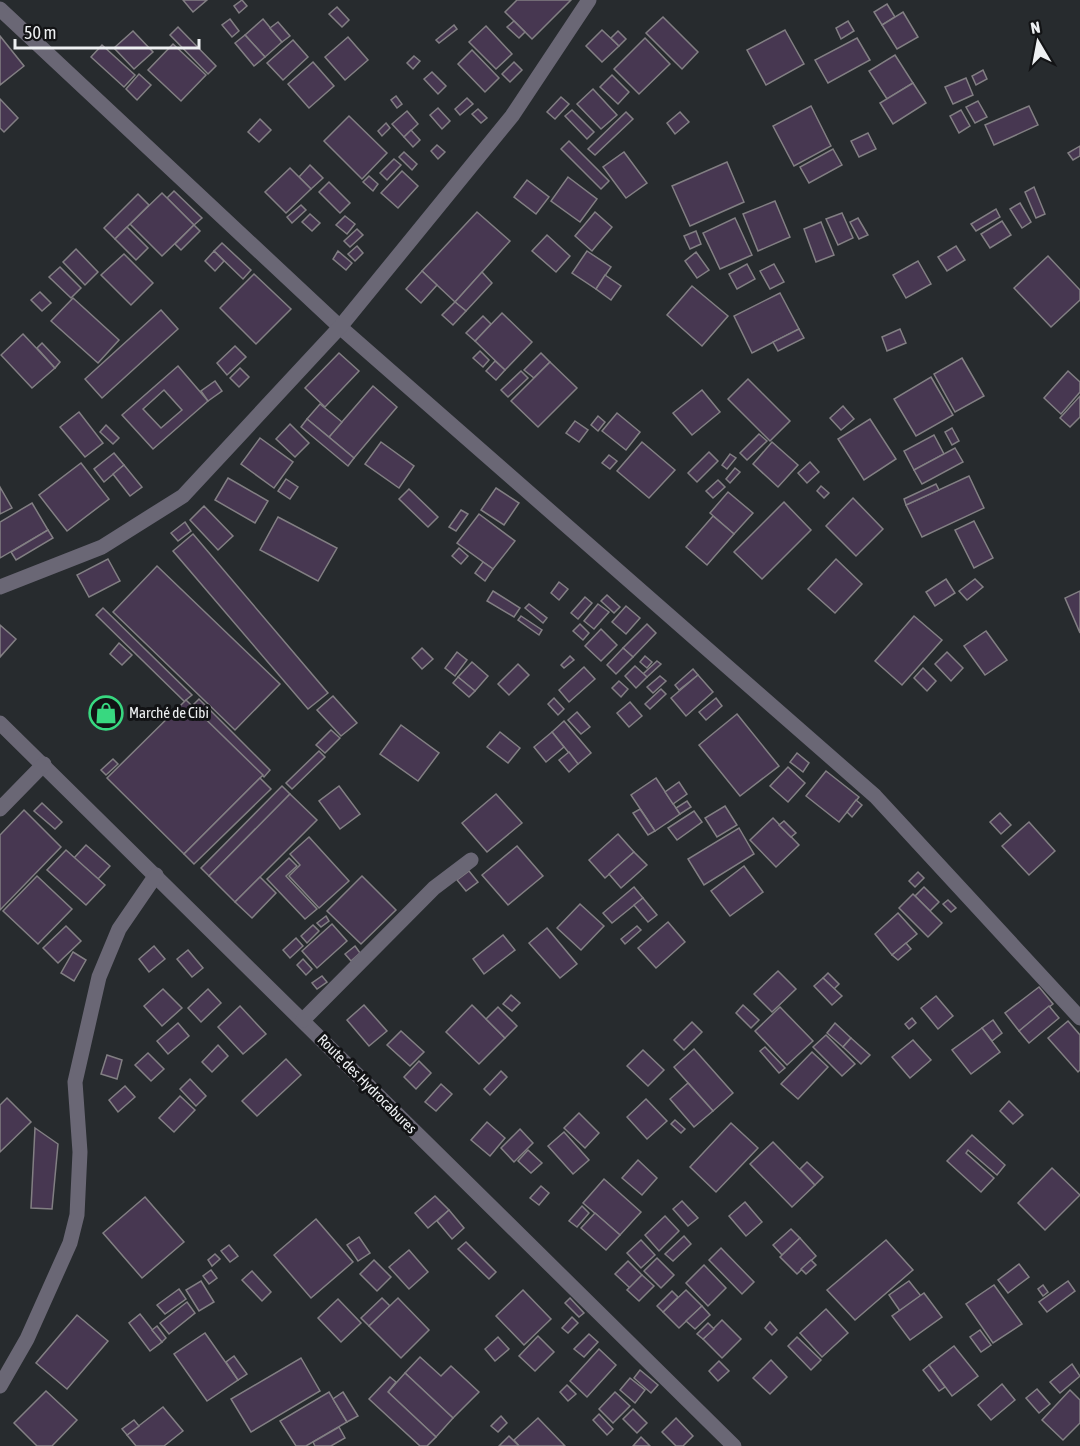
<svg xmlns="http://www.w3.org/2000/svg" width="1080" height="1446" font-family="'Asap Condensed',sans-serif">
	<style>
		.building { fill: #473751; stroke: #827f83; stroke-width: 1.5; fill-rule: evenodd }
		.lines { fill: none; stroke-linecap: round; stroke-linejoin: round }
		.minor { stroke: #6a6775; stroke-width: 15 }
		.labels { text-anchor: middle; stroke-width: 6; stroke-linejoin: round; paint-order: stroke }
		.poi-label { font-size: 15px; fill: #eef0f2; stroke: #121315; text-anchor: start }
		.street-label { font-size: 15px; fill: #eef0f2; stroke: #121315 }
	</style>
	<rect width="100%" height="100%" fill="#272b2e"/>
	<g class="building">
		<path d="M 183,0 L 207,0 L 193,12 Z"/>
		<path d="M 242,0 L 247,6 L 239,13 L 234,6 Z"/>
		<path d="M 517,0 L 571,0 L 532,39 L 505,12 Z"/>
		<path d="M 887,4 L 895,17 L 882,25 L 874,12 Z"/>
		<path d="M 337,7 L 349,20 L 342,27 L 329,14 Z"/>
		<path d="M 903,12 L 918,37 L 897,49 L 882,25 Z"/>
		<path d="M 663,17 L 698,52 L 682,69 L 646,33 Z"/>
		<path d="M 230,19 L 239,31 L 232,37 L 222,25 Z"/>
		<path d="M 263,19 L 282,42 L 265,57 L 245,35 Z"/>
		<path d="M 514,21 L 525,32 L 519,38 L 507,27 Z"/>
		<path d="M 848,21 L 854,31 L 841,39 L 836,28 Z"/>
		<path d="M 278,22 L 290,36 L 282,42 L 270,28 Z"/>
		<path d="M 454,25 L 457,29 L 439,43 L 436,40 Z"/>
		<path d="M 486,26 L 512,54 L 496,69 L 469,42 Z"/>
		<path d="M 178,27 L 216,66 L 208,74 L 170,35 Z"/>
		<path d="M 602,30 L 619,46 L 602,62 L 586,46 Z"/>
		<path d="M 785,30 L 804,64 L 766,85 L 747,50 Z"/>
		<path d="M 133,31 L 153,52 L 134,69 L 114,48 Z"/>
		<path d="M 618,31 L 626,39 L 619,46 L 611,38 Z"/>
		<path d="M 245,35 L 265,57 L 254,66 L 235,43 Z"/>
		<path d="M 0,36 L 24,66 L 0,85 Z"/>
		<path d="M 348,37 L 368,60 L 345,80 L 325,57 Z"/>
		<path d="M 645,38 L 670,64 L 639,94 L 614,69 Z"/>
		<path d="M 857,38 L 870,60 L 828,83 L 815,60 Z"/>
		<path d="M 293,40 L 308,57 L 283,80 L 267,63 Z"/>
		<path d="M 173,44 L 206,75 L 181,101 L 148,70 Z"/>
		<path d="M 102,45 L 135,75 L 124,87 L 91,57 Z"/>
		<path d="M 472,50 L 499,78 L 485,92 L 458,64 Z"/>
		<path d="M 895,55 L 913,83 L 887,99 L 869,71 Z"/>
		<path d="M 414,56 L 420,61 L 413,69 L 407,63 Z"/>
		<path d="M 313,62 L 334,86 L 309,108 L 288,84 Z"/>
		<path d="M 514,62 L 522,70 L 510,82 L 502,74 Z"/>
		<path d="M 983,70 L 987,79 L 976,85 L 972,76 Z"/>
		<path d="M 432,72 L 446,86 L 438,94 L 424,79 Z"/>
		<path d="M 139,74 L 151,85 L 137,100 L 126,89 Z"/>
		<path d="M 612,75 L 629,92 L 618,104 L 600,87 Z"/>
		<path d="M 966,78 L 973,95 L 953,104 L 945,87 Z"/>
		<path d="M 913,83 L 926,103 L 893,124 L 880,103 Z"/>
		<path d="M 593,89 L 617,115 L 601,129 L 577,104 Z"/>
		<path d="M 396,96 L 402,104 L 397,108 L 391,100 Z"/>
		<path d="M 561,97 L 569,104 L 555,119 L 547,112 Z"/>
		<path d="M 467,98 L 473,104 L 460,115 L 455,109 Z"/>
		<path d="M 0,99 L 18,118 L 4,132 L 0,128 Z"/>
		<path d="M 978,101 L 987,117 L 975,123 L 966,107 Z"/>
		<path d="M 811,106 L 831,146 L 794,166 L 773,126 Z"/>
		<path d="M 1029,106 L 1038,125 L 994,145 L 985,125 Z"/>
		<path d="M 438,108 L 450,121 L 442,129 L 430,115 Z"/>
		<path d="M 478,109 L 487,118 L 481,123 L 472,114 Z"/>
		<path d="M 572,110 L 594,132 L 587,139 L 565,116 Z"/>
		<path d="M 961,110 L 970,126 L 959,133 L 950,116 Z"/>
		<path d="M 407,111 L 418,124 L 404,137 L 392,124 Z"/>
		<path d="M 626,112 L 633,119 L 595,155 L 588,149 Z"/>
		<path d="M 680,112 L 689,122 L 675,134 L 667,123 Z"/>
		<path d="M 349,116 L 387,153 L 362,179 L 324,141 Z"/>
		<path d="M 260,119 L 271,130 L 259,142 L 248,132 Z"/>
		<path d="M 386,123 L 390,128 L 382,136 L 378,131 Z"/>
		<path d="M 411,130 L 420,140 L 413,147 L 404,137 Z"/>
		<path d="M 868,133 L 876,149 L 859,157 L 851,141 Z"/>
		<path d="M 569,141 L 609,181 L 601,189 L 561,149 Z"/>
		<path d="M 437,145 L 445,152 L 438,159 L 431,151 Z"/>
		<path d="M 1080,146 L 1080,156 L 1073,160 L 1068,153 Z"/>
		<path d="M 833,149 L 842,165 L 809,183 L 800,167 Z"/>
		<path d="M 404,152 L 417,164 L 412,170 L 399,157 Z"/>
		<path d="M 624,152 L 647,183 L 626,198 L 603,167 Z"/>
		<path d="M 394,159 L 401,165 L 387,180 L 380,173 Z"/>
		<path d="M 727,162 L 744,202 L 690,226 L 672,186 Z"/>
		<path d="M 310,165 L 323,178 L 311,189 L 299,177 Z"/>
		<path d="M 290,168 L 311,189 L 286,213 L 265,192 Z"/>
		<path d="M 402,171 L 418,186 L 398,208 L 381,193 Z"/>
		<path d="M 369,176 L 378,184 L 373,191 L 363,182 Z"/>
		<path d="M 568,177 L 597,199 L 580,222 L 551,201 Z"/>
		<path d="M 527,180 L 549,197 L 536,214 L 514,197 Z"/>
		<path d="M 329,182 L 350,203 L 340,213 L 319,192 Z"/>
		<path d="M 1034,187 L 1045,214 L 1036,218 L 1025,192 Z"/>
		<path d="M 174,191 L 202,218 L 194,225 L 167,198 Z"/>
		<path d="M 162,193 L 194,225 L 162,256 L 130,224 Z"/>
		<path d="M 138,194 L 149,205 L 115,239 L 104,228 Z"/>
		<path d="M 775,201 L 790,237 L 758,251 L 743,214 Z"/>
		<path d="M 1020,203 L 1031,222 L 1022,228 L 1010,209 Z"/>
		<path d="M 301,205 L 306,210 L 292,223 L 287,217 Z"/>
		<path d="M 996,209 L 1000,217 L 976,231 L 971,224 Z"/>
		<path d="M 477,212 L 510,241 L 455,302 L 422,271 Z"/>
		<path d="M 595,212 L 612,227 L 592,251 L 575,236 Z"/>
		<path d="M 842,213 L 853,238 L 838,245 L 826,219 Z"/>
		<path d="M 310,214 L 320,223 L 312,231 L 302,222 Z"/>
		<path d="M 345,216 L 355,224 L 347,234 L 336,225 Z"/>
		<path d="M 735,218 L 752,255 L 720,269 L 703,233 Z"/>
		<path d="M 858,218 L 868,235 L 859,239 L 850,222 Z"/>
		<path d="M 1002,221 L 1011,235 L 990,248 L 981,234 Z"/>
		<path d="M 821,222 L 834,255 L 816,262 L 804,229 Z"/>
		<path d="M 194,225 L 200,231 L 181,250 L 175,244 Z"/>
		<path d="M 127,227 L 148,248 L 136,260 L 115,239 Z"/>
		<path d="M 357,229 L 363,235 L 350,247 L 344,241 Z"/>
		<path d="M 696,231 L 701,244 L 690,249 L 684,236 Z"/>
		<path d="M 547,235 L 570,256 L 556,272 L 532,251 Z"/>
		<path d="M 222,243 L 251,270 L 243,279 L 214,251 Z"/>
		<path d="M 357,246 L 363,253 L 355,261 L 348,254 Z"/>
		<path d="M 956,246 L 965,260 L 947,271 L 938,257 Z"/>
		<path d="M 76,249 L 98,272 L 85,285 L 63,262 Z"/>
		<path d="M 214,251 L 224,261 L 215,271 L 205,261 Z"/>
		<path d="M 338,251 L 352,263 L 346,270 L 333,259 Z"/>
		<path d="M 587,251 L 611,267 L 596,289 L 572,273 Z"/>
		<path d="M 696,252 L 709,270 L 697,278 L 685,261 Z"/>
		<path d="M 124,254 L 153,283 L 131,305 L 101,275 Z"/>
		<path d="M 1048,256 L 1080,290 L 1080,300 L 1051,327 L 1014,288 Z"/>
		<path d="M 918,261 L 931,284 L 906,298 L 893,275 Z"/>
		<path d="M 747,264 L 755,279 L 737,289 L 729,274 Z"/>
		<path d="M 774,264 L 784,282 L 770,289 L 760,271 Z"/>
		<path d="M 60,267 L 81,288 L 71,298 L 49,277 Z"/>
		<path d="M 422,271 L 437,285 L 421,303 L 406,289 Z"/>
		<path d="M 482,272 L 492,283 L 466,311 L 455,302 Z"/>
		<path d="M 254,274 L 291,309 L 256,344 L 220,308 Z"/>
		<path d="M 605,275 L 621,286 L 611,300 L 596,289 Z"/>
		<path d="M 692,286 L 728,316 L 702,346 L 667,315 Z"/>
		<path d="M 40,292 L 51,303 L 42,311 L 31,300 Z"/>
		<path d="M 780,293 L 799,329 L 752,353 L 734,316 Z"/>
		<path d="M 73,298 L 119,340 L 98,363 L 51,321 Z"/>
		<path d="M 455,302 L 466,311 L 453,325 L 442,315 Z"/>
		<path d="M 161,310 L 178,329 L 102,398 L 85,379 Z"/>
		<path d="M 502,313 L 532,342 L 505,370 L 475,341 Z"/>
		<path d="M 483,316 L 491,324 L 475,341 L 466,333 Z"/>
		<path d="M 799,329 L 804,338 L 778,351 L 773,342 Z"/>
		<path d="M 900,329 L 906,343 L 887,351 L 882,337 Z"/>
		<path d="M 23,334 L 55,368 L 32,388 L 1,355 Z"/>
		<path d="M 42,343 L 60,362 L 55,368 L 37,348 Z"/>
		<path d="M 235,346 L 246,357 L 227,375 L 217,363 Z"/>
		<path d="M 480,351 L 489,360 L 483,367 L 473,358 Z"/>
		<path d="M 339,353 L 359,371 L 325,407 L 305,388 Z"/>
		<path d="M 541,353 L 550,362 L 534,378 L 524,370 Z"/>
		<path d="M 962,358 L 984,396 L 955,412 L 934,374 Z"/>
		<path d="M 495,361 L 505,370 L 496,380 L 486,371 Z"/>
		<path d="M 550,362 L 577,388 L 538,427 L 511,401 Z"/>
		<path d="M 178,366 L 208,401 L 153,449 L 122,415 ZM 164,390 L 182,410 L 161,428 L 143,409 Z"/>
		<path d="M 240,368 L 249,377 L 239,387 L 230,378 Z"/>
		<path d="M 521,371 L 528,378 L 508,397 L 501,390 Z"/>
		<path d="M 1068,371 L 1080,382 L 1080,392 L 1061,414 L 1044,398 Z"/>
		<path d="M 931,377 L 953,415 L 916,436 L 894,399 Z"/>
		<path d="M 748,379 L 790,421 L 770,441 L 728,399 Z"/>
		<path d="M 215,381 L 222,391 L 208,401 L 201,391 Z"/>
		<path d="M 373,386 L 397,407 L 354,458 L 329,437 Z"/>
		<path d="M 702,390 L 720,412 L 692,435 L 673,413 Z"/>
		<path d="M 1080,396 L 1080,417 L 1070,427 L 1060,418 Z"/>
		<path d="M 320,404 L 342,422 L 329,437 L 307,419 Z"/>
		<path d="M 843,406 L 854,419 L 841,430 L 830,418 Z"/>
		<path d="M 79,412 L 103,443 L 85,457 L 60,427 Z"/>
		<path d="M 617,413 L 640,432 L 626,450 L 602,431 Z"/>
		<path d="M 598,416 L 605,422 L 598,431 L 591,425 Z"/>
		<path d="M 307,419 L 354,458 L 348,466 L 301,427 Z"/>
		<path d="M 870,419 L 896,459 L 864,480 L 838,439 Z"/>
		<path d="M 575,421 L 588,430 L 579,442 L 566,433 Z"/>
		<path d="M 290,424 L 309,443 L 295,457 L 276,439 Z"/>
		<path d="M 106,425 L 119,438 L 113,444 L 100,432 Z"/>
		<path d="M 952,428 L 959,441 L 952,445 L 945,432 Z"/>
		<path d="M 759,434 L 767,441 L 747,460 L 740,453 Z"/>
		<path d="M 934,435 L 944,454 L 914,470 L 904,451 Z"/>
		<path d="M 260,438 L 293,462 L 274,488 L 241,464 Z"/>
		<path d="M 381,442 L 414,466 L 399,488 L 365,464 Z"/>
		<path d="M 642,442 L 675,470 L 649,498 L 617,471 Z"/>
		<path d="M 772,442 L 798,465 L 778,487 L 753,464 Z"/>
		<path d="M 955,448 L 963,462 L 922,484 L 914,470 Z"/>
		<path d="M 709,452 L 718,461 L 697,482 L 688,473 Z"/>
		<path d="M 114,453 L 124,465 L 104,482 L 94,469 Z"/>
		<path d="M 730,454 L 736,458 L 727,469 L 722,465 Z"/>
		<path d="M 609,455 L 617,461 L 610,469 L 602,463 Z"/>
		<path d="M 810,462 L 819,472 L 807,483 L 798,473 Z"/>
		<path d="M 81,463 L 109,499 L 67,531 L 39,495 Z"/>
		<path d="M 124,465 L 142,487 L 130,496 L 113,474 Z"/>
		<path d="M 735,468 L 740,472 L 730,483 L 726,479 Z"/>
		<path d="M 969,476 L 984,508 L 922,537 L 906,505 Z"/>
		<path d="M 228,478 L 268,501 L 255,523 L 215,500 Z"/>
		<path d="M 286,479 L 298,487 L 290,499 L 278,491 Z"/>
		<path d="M 718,480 L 725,487 L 713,498 L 706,491 Z"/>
		<path d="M 936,484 L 939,490 L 906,505 L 904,499 Z"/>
		<path d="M 821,486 L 829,493 L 824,498 L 817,491 Z"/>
		<path d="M 0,487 L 12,508 L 0,514 Z"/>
		<path d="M 496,488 L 519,503 L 504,525 L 481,510 Z"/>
		<path d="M 409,489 L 438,517 L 428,527 L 399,499 Z"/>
		<path d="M 728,492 L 753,513 L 734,534 L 710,513 Z"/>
		<path d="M 853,498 L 883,529 L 856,556 L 826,526 Z"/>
		<path d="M 784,502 L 811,530 L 762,579 L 734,552 Z"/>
		<path d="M 32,503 L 48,530 L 0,558 L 0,522 Z"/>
		<path d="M 204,506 L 233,536 L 218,550 L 190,520 Z"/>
		<path d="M 461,510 L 468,514 L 456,531 L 449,527 Z"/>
		<path d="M 479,514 L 515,541 L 493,569 L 457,543 Z"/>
		<path d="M 713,516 L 734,534 L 707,565 L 686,547 Z"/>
		<path d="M 278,517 L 337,548 L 318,581 L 260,550 Z"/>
		<path d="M 974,521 L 993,558 L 974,568 L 955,530 Z"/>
		<path d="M 185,522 L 191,531 L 178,541 L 171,533 Z"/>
		<path d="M 48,530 L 53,538 L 16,560 L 11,552 Z"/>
		<path d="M 193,534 L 328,693 L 308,709 L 173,551 Z"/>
		<path d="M 459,548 L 468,556 L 461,564 L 452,556 Z"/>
		<path d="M 108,559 L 120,581 L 89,597 L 77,575 Z"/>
		<path d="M 836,559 L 862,584 L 835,613 L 808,589 Z"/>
		<path d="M 483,562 L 493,569 L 485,581 L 475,573 Z"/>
		<path d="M 157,566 L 280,684 L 235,730 L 113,612 Z"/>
		<path d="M 946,579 L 955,593 L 935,606 L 926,592 Z"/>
		<path d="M 975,579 L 983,587 L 967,600 L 959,591 Z"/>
		<path d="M 559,582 L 568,589 L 559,600 L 551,593 Z"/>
		<path d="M 493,591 L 520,608 L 514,617 L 487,601 Z"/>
		<path d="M 1080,591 L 1080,633 L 1065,598 Z"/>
		<path d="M 607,595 L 620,607 L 614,613 L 601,601 Z"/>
		<path d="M 585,597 L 592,603 L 578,619 L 571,613 Z"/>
		<path d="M 529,604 L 547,618 L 543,623 L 525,608 Z"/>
		<path d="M 598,604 L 609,612 L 594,629 L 584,621 Z"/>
		<path d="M 626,606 L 640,618 L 626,634 L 612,622 Z"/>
		<path d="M 103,608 L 192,695 L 186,700 L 185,702 L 96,615 Z"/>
		<path d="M 521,616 L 542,630 L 539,635 L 518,620 Z"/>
		<path d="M 914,616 L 942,640 L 902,685 L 875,661 Z"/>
		<path d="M 580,624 L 589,633 L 583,640 L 573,631 Z"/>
		<path d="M 647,624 L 656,633 L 633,657 L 623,648 Z"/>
		<path d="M 0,625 L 16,639 L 0,657 Z"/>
		<path d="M 601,629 L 617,645 L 601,661 L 585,646 Z"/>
		<path d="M 986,631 L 1007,660 L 985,675 L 964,646 Z"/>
		<path d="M 119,643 L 132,655 L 122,665 L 110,654 Z"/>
		<path d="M 422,648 L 433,659 L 422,669 L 412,658 Z"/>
		<path d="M 623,648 L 633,657 L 616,674 L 607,665 Z"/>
		<path d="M 457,652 L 467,660 L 455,676 L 445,668 Z"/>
		<path d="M 947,652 L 963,668 L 951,681 L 935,664 Z"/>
		<path d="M 570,656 L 574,660 L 564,668 L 561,665 Z"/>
		<path d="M 645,656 L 652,662 L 647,668 L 640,662 Z"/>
		<path d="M 657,661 L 661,664 L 647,677 L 643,674 Z"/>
		<path d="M 472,662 L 488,676 L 475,691 L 458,677 Z"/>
		<path d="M 518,664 L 529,675 L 509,695 L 498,684 Z"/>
		<path d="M 635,666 L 647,677 L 636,688 L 625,676 Z"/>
		<path d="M 584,667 L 595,679 L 569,702 L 559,690 Z"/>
		<path d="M 923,668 L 936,681 L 927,691 L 914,678 Z"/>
		<path d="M 693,669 L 698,675 L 679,690 L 675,685 Z"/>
		<path d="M 698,675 L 713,692 L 686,716 L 671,698 Z"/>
		<path d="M 660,676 L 666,681 L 653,693 L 647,687 Z"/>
		<path d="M 458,677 L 475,691 L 469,697 L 453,683 Z"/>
		<path d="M 619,681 L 628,689 L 621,697 L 612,688 Z"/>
		<path d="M 661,689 L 666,694 L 650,709 L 645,704 Z"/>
		<path d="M 333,696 L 357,723 L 341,736 L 317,710 Z"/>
		<path d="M 554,698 L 564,709 L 558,715 L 548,704 Z"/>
		<path d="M 716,698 L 722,706 L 706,720 L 699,712 Z"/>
		<path d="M 199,699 L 270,770 L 264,777 L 192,706 Z"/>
		<path d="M 186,700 L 263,775 L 184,854 L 107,778 Z"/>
		<path d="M 630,702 L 642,716 L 629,727 L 617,713 Z"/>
		<path d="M 577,712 L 590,727 L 581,734 L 568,720 Z"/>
		<path d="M 737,714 L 779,766 L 740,796 L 699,745 Z"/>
		<path d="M 564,721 L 591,753 L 578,764 L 552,732 Z"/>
		<path d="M 401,725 L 439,753 L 418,781 L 380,754 Z"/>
		<path d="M 331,730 L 340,738 L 325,753 L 316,745 Z"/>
		<path d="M 500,732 L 520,748 L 508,763 L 487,747 Z"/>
		<path d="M 552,732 L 564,747 L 546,762 L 534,747 Z"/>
		<path d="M 319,751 L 325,757 L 292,789 L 286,783 Z"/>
		<path d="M 569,752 L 578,764 L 569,772 L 559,760 Z"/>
		<path d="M 797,753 L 809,763 L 803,772 L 790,762 Z"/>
		<path d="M 113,759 L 118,764 L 106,775 L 101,770 Z"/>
		<path d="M 788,767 L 805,783 L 788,802 L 770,786 Z"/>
		<path d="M 826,771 L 859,797 L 839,822 L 806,796 Z"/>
		<path d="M 260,778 L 271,789 L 194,864 L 184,854 Z"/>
		<path d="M 656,778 L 680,814 L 655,831 L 631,795 Z"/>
		<path d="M 679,782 L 687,794 L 673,804 L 665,792 Z"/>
		<path d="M 282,786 L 290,794 L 209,876 L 201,868 Z"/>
		<path d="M 339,786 L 360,814 L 340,829 L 319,801 Z"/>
		<path d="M 290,794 L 317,820 L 235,902 L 209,876 Z"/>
		<path d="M 496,794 L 522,823 L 487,852 L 462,823 Z"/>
		<path d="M 856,800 L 862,805 L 852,817 L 847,812 Z"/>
		<path d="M 687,801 L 691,807 L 680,814 L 676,808 Z"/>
		<path d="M 42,803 L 62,822 L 55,829 L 34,811 Z"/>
		<path d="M 725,806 L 737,825 L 717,837 L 705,818 Z"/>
		<path d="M 640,809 L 655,831 L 648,835 L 633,813 Z"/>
		<path d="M 24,810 L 61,847 L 0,910 L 0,835 Z"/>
		<path d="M 694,811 L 702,822 L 677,840 L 668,828 Z"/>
		<path d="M 1000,813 L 1011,825 L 1001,834 L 990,822 Z"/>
		<path d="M 773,818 L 799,845 L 776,867 L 750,840 Z"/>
		<path d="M 784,821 L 796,833 L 791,837 L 779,825 Z"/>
		<path d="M 1029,822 L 1055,851 L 1029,875 L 1002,846 Z"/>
		<path d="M 739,828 L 754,854 L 704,885 L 688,859 Z"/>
		<path d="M 618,834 L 634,852 L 605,878 L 589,860 Z"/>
		<path d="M 309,837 L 349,881 L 319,908 L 289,876 L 300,865 L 290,854 Z"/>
		<path d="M 86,845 L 110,866 L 98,879 L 74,858 Z"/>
		<path d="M 517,846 L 543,876 L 508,905 L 482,875 Z"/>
		<path d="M 66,850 L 105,885 L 86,905 L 47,870 Z"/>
		<path d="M 634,852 L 647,865 L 621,888 L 609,874 Z"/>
		<path d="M 289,858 L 297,866 L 286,876 L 317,909 L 305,919 L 267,879 Z"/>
		<path d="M 744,866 L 763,892 L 730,916 L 711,891 Z"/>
		<path d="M 469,871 L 478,882 L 466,891 L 457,880 Z"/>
		<path d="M 918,872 L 924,878 L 915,887 L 909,881 Z"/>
		<path d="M 37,876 L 72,909 L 38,944 L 3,911 Z"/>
		<path d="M 362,876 L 396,910 L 361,944 L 327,911 Z"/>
		<path d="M 260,877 L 276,893 L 252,918 L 235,902 Z"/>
		<path d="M 634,887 L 643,898 L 612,923 L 603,913 Z"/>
		<path d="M 924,887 L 939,902 L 930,911 L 915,896 Z"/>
		<path d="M 913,894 L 942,923 L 928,937 L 899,908 Z"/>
		<path d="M 643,898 L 657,915 L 648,922 L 634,905 Z"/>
		<path d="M 948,900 L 956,908 L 951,912 L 943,904 Z"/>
		<path d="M 580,904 L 604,926 L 581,950 L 557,928 Z"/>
		<path d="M 898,913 L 917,934 L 892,955 L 875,934 Z"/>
		<path d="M 326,916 L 329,921 L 321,927 L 317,923 Z"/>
		<path d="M 668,922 L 685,942 L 656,968 L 638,948 Z"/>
		<path d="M 332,924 L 347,941 L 317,968 L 302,951 Z"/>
		<path d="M 313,925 L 319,931 L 307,943 L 301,936 Z"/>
		<path d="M 66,926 L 81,941 L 58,963 L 43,948 Z"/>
		<path d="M 637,926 L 641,930 L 625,944 L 621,939 Z"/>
		<path d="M 547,928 L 577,964 L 560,978 L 529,943 Z"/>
		<path d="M 503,935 L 515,950 L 484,974 L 473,959 Z"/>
		<path d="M 296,938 L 303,946 L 290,958 L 283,950 Z"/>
		<path d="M 906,943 L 911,949 L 898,960 L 892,955 Z"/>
		<path d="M 154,946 L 165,959 L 149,972 L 139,959 Z"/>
		<path d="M 355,946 L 360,953 L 351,961 L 345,954 Z"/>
		<path d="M 188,950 L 203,968 L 192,977 L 177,959 Z"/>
		<path d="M 73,952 L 86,960 L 74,981 L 61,973 Z"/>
		<path d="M 303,959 L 312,969 L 306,975 L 297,965 Z"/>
		<path d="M 778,971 L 796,989 L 772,1012 L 754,994 Z"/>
		<path d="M 828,973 L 839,984 L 834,989 L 823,978 Z"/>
		<path d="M 322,976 L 327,982 L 317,989 L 312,983 Z"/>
		<path d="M 823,978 L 842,996 L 832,1005 L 814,986 Z"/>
		<path d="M 1039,987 L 1053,1004 L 1019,1031 L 1005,1013 Z"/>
		<path d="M 163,989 L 182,1008 L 162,1026 L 144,1006 Z"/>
		<path d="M 208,989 L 221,1003 L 201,1022 L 188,1008 Z"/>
		<path d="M 511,995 L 520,1003 L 512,1011 L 503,1004 Z"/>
		<path d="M 936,996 L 953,1016 L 938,1029 L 921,1008 Z"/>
		<path d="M 364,1005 L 387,1031 L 369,1046 L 347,1020 Z"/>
		<path d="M 472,1005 L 505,1038 L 479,1064 L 446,1032 Z"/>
		<path d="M 743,1005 L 759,1020 L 751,1028 L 736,1013 Z"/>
		<path d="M 240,1006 L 266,1034 L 243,1054 L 218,1027 Z"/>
		<path d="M 1049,1006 L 1059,1018 L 1029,1043 L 1019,1031 Z"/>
		<path d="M 498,1007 L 517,1026 L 505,1038 L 486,1019 Z"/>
		<path d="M 780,1007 L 813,1041 L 787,1065 L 755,1031 Z"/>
		<path d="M 912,1018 L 916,1023 L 909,1029 L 905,1024 Z"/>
		<path d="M 993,1020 L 1002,1033 L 992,1041 L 982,1028 Z"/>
		<path d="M 1068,1021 L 1080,1035 L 1080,1070 L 1078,1072 L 1048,1038 Z"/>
		<path d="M 692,1022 L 702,1032 L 684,1050 L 674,1040 Z"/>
		<path d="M 178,1023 L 189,1036 L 168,1054 L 157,1041 Z"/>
		<path d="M 835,1023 L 851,1038 L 843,1047 L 827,1033 Z"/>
		<path d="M 982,1028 L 1000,1052 L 971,1074 L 952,1050 Z"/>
		<path d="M 401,1031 L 424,1052 L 410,1066 L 387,1045 Z"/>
		<path d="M 826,1035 L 855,1064 L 842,1076 L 813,1047 Z"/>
		<path d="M 851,1038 L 870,1055 L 861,1064 L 843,1047 Z"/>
		<path d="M 913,1040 L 931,1060 L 910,1078 L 892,1057 Z"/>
		<path d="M 218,1045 L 228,1056 L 212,1072 L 202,1062 Z"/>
		<path d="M 765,1047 L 785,1068 L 779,1073 L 760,1051 Z"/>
		<path d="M 694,1049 L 733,1093 L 713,1111 L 674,1067 Z"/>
		<path d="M 643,1050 L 664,1070 L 648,1086 L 627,1066 Z"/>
		<path d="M 812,1052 L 828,1067 L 798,1099 L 781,1084 Z"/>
		<path d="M 148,1053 L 164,1069 L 151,1081 L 135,1065 Z"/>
		<path d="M 107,1055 L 122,1060 L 117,1079 L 101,1074 Z"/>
		<path d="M 286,1059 L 301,1075 L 257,1116 L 242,1101 Z"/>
		<path d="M 419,1061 L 431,1073 L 416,1089 L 404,1077 Z"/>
		<path d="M 501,1071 L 507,1077 L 490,1095 L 484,1089 Z"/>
		<path d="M 190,1079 L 206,1096 L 196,1106 L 180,1089 Z"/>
		<path d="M 688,1083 L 713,1111 L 694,1127 L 670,1099 Z"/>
		<path d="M 441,1084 L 452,1094 L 436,1111 L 425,1102 Z"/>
		<path d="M 125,1086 L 135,1097 L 118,1112 L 109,1100 Z"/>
		<path d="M 180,1096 L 195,1110 L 174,1132 L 159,1118 Z"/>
		<path d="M 7,1098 L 31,1122 L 0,1152 L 0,1105 Z"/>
		<path d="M 646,1099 L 667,1121 L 647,1139 L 627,1117 Z"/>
		<path d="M 1009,1101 L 1023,1115 L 1013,1124 L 1000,1111 Z"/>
		<path d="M 579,1113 L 599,1133 L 585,1148 L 564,1128 Z"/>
		<path d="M 675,1120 L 685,1129 L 681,1133 L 671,1124 Z"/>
		<path d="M 487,1122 L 505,1138 L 490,1156 L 471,1140 Z"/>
		<path d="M 731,1123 L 758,1148 L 716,1192 L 690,1167 Z"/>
		<path d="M 35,1128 L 58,1144 L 52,1209 L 31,1208 Z"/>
		<path d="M 520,1129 L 533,1143 L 514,1162 L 501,1148 Z"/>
		<path d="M 564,1132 L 589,1160 L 573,1174 L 548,1146 Z"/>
		<path d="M 972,1135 L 1005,1165 L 997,1175 L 968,1150 L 966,1153 L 994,1178 L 981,1192 L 947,1161 Z"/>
		<path d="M 773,1142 L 815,1185 L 792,1207 L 750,1164 Z"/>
		<path d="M 528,1150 L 542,1163 L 531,1173 L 518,1161 Z"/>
		<path d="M 638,1160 L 657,1178 L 642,1195 L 622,1178 Z"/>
		<path d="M 807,1162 L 823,1177 L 815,1185 L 800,1169 Z"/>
		<path d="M 1052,1168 L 1080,1195 L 1045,1230 L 1018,1203 Z"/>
		<path d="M 604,1179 L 641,1212 L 620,1235 L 583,1203 Z"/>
		<path d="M 541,1186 L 549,1193 L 539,1205 L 530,1198 Z"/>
		<path d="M 435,1196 L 449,1210 L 428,1228 L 415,1213 Z"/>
		<path d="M 145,1197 L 184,1242 L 142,1278 L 103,1233 Z"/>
		<path d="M 682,1201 L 698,1218 L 688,1226 L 673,1209 Z"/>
		<path d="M 745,1202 L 762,1222 L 746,1236 L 729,1216 Z"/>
		<path d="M 582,1206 L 589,1213 L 577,1227 L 569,1221 Z"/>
		<path d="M 449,1210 L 464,1228 L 452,1239 L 437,1221 Z"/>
		<path d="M 595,1213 L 620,1235 L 606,1250 L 581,1228 Z"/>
		<path d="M 665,1216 L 679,1231 L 659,1251 L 645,1235 Z"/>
		<path d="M 316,1219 L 353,1262 L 311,1298 L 274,1255 Z"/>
		<path d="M 791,1229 L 800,1238 L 782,1255 L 773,1245 Z"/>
		<path d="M 684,1236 L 691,1244 L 673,1261 L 665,1254 Z"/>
		<path d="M 359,1237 L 370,1253 L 358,1261 L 347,1245 Z"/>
		<path d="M 800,1238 L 816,1256 L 797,1274 L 780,1257 Z"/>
		<path d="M 641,1240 L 655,1255 L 641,1268 L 627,1253 Z"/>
		<path d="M 886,1240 L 913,1270 L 855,1320 L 827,1290 Z"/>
		<path d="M 466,1242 L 496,1272 L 489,1279 L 458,1249 Z"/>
		<path d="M 229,1245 L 238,1256 L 230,1262 L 221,1251 Z"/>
		<path d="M 721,1248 L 754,1282 L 742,1294 L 709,1260 Z"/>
		<path d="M 409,1250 L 428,1272 L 409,1289 L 389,1267 Z"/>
		<path d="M 215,1254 L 220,1259 L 212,1266 L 208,1260 Z"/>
		<path d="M 657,1258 L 674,1275 L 661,1288 L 644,1271 Z"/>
		<path d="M 374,1260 L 391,1277 L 377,1291 L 360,1274 Z"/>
		<path d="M 811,1260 L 816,1265 L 806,1274 L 801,1269 Z"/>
		<path d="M 628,1261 L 642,1275 L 630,1288 L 615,1274 Z"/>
		<path d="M 1019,1264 L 1029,1277 L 1008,1293 L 998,1280 Z"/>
		<path d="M 704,1265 L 726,1288 L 708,1306 L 686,1283 Z"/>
		<path d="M 211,1270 L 217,1278 L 209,1284 L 203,1276 Z"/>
		<path d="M 252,1271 L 271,1292 L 262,1301 L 242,1280 Z"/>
		<path d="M 642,1275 L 654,1286 L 639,1301 L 627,1290 Z"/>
		<path d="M 201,1281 L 214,1302 L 199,1311 L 186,1290 Z"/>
		<path d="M 909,1281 L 921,1296 L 900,1311 L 889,1295 Z"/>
		<path d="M 1068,1281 L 1075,1291 L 1047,1312 L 1039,1302 Z"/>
		<path d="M 994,1285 L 1022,1324 L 993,1343 L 966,1304 Z"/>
		<path d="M 1043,1285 L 1048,1292 L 1043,1296 L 1038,1289 Z"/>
		<path d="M 179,1289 L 186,1299 L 165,1314 L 157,1305 Z"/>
		<path d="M 523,1290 L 551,1319 L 524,1345 L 496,1316 Z"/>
		<path d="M 686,1290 L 702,1306 L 679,1328 L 663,1312 Z"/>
		<path d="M 672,1291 L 678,1297 L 663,1312 L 657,1306 Z"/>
		<path d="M 924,1293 L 942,1317 L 910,1340 L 892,1316 Z"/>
		<path d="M 382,1298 L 390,1306 L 369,1326 L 361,1318 Z"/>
		<path d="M 398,1298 L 429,1330 L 401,1358 L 369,1326 Z"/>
		<path d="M 570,1298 L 584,1313 L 579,1317 L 565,1303 Z"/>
		<path d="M 338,1299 L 361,1323 L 341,1342 L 318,1318 Z"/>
		<path d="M 187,1302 L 195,1313 L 169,1334 L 160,1323 Z"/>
		<path d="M 702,1306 L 710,1315 L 695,1329 L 686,1321 Z"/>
		<path d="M 826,1309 L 848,1333 L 822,1357 L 800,1333 Z"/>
		<path d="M 140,1314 L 162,1342 L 150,1351 L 129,1323 Z"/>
		<path d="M 77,1315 L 108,1341 L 67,1389 L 36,1363 Z"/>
		<path d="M 572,1317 L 578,1323 L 568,1333 L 562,1328 Z"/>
		<path d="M 722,1320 L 741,1339 L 722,1358 L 703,1339 Z"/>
		<path d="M 770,1322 L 777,1330 L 772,1335 L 765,1328 Z"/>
		<path d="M 708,1323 L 714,1329 L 703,1339 L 697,1334 Z"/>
		<path d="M 157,1326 L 166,1338 L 162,1342 L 152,1330 Z"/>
		<path d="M 980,1330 L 991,1345 L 981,1352 L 970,1337 Z"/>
		<path d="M 205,1333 L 238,1380 L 207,1401 L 174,1354 Z"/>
		<path d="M 589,1334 L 598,1342 L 584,1357 L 574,1349 Z"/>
		<path d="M 538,1336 L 554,1352 L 535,1371 L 519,1356 Z"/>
		<path d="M 498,1337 L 509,1349 L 495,1361 L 485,1349 Z"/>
		<path d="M 797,1337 L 821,1360 L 811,1370 L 788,1346 Z"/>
		<path d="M 954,1346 L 978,1376 L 952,1396 L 929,1365 Z"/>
		<path d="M 599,1349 L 616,1365 L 587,1397 L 570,1381 Z"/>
		<path d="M 234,1356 L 247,1374 L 238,1380 L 226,1362 Z"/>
		<path d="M 420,1357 L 441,1376 L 451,1366 L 479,1392 L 453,1418 L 405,1373 Z"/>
		<path d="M 301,1358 L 320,1391 L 251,1432 L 231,1399 Z"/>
		<path d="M 771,1360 L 787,1377 L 770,1394 L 753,1378 Z"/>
		<path d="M 719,1361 L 729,1371 L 718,1381 L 709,1371 Z"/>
		<path d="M 1072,1364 L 1080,1376 L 1060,1393 L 1050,1382 Z"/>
		<path d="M 929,1365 L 945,1387 L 939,1391 L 923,1370 Z"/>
		<path d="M 640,1370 L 658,1385 L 651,1393 L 634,1378 Z"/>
		<path d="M 405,1373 L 453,1418 L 436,1437 L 388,1392 Z"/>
		<path d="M 390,1377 L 396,1382 L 388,1392 L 436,1437 L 427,1446 L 420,1446 L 369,1399 Z"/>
		<path d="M 630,1378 L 645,1390 L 635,1403 L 620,1390 Z"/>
		<path d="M 1002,1384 L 1015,1400 L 991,1420 L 978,1405 Z"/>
		<path d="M 567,1385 L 576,1394 L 568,1401 L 560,1392 Z"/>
		<path d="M 1037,1389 L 1050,1404 L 1039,1413 L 1026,1398 Z"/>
		<path d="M 1070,1390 L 1080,1400 L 1080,1423 L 1063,1440 L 1042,1420 Z"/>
		<path d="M 46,1391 L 77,1420 L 52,1446 L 37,1446 L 14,1423 Z"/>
		<path d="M 329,1392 L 347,1422 L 306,1446 L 296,1446 L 280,1421 Z"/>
		<path d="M 343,1392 L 358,1416 L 347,1422 L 333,1399 Z"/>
		<path d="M 615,1392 L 630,1406 L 613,1423 L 599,1409 Z"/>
		<path d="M 163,1407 L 183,1431 L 164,1446 L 136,1446 L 127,1435 Z"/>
		<path d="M 633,1409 L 647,1423 L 637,1433 L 623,1419 Z"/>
		<path d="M 599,1414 L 613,1429 L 607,1435 L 593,1420 Z"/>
		<path d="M 501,1416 L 507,1423 L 498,1432 L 491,1426 Z"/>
		<path d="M 538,1418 L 565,1446 L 519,1446 L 514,1440 Z"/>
		<path d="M 676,1418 L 693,1436 L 683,1446 L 676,1446 L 662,1432 Z"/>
		<path d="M 134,1420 L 139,1426 L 127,1435 L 122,1429 Z"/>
		<path d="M 339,1427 L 345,1438 L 331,1446 L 315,1446 L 313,1442 Z"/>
		<path d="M 509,1436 L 519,1446 L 499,1446 Z"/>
		<path d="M 641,1437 L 650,1446 L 633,1446 Z"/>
	</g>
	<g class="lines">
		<g class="minor">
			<path d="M 0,9 L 340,327 L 875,796 L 1080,1018"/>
			<path d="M 0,587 L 102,547 L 183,496 L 340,327 L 512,116 L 589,0"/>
			<path d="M 0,723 L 734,1446"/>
			<path d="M 0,809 L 44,764"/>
			<path d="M 303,1020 L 434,888 L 471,860"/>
			<path d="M 0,1386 L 27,1339 L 70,1243 L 77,1215 L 80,1152 L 75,1082 L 99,977 L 119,929 L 156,875"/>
		</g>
	</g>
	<defs>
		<symbol id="shop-ring" viewBox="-11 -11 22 22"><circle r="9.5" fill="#121315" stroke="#38d880" stroke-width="1.5"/><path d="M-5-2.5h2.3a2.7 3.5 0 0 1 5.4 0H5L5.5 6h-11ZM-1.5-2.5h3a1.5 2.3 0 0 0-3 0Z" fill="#38d880"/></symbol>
	</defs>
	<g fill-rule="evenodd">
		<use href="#shop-ring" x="87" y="694" width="38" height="38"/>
	</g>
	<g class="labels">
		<g class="poi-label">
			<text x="129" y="718">Marché de Cibi</text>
		</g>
		<g class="street-label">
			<text transform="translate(367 1084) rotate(45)" y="5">Route des Hydrocabures</text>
		</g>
	</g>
	<g transform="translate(1038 42) rotate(350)" stroke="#121315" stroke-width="4.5" paint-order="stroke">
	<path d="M0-4.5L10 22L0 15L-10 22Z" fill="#eef0f2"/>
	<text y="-9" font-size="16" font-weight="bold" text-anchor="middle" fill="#eef0f2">N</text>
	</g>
	<path d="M15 39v9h184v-9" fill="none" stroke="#eef0f2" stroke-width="3"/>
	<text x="24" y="39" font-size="18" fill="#eef0f2" stroke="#121315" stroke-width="4.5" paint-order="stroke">50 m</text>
</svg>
